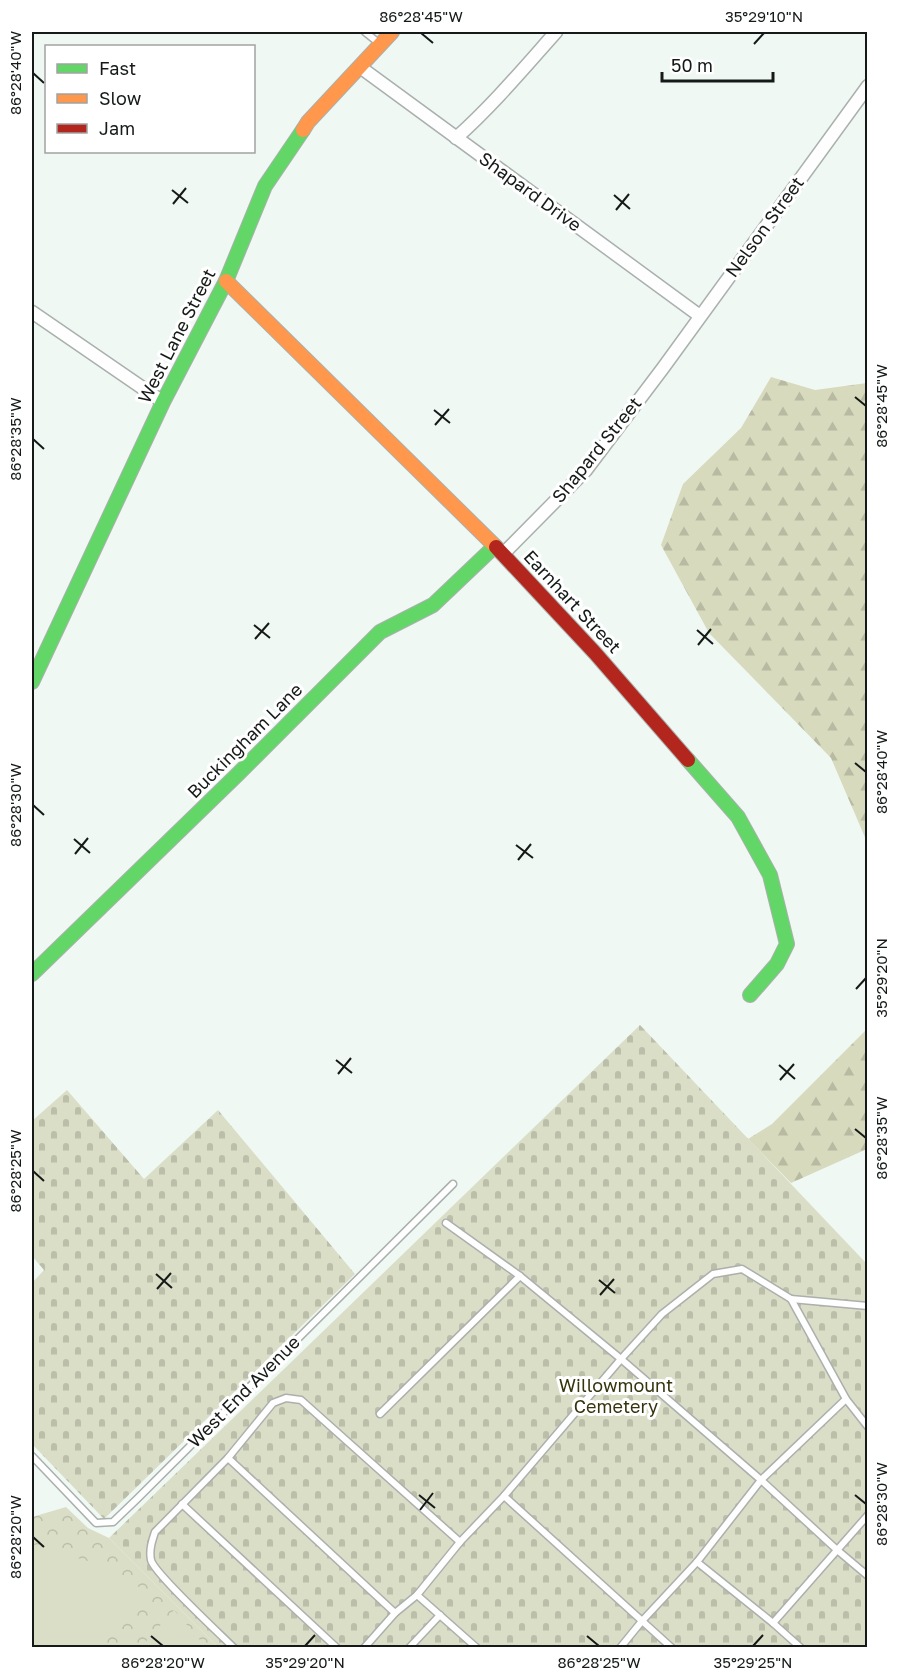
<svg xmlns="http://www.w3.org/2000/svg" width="899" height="1679" font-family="'Golos Text',sans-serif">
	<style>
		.forest { fill: url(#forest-firs) }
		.cemetery { fill: url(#cemetery-stones) }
		.park { fill: url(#park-crowns) }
		.pitch { fill: #dbdec6 }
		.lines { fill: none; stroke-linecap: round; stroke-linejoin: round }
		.lane-casing { stroke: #aab0ad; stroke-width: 9 }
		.street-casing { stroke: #aab0ad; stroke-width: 15 }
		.fast-casing { stroke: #aab0ad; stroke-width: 16 }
		.slow-casing { stroke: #aab0ad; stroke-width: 16 }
		.jam-casing { stroke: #aab0ad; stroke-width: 16 }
		.lane { stroke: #fdfefd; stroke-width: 6 }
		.street { stroke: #fdfefd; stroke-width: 12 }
		.fast { stroke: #63d668; stroke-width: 14 }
		.slow { stroke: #ff974d; stroke-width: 14 }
		.jam { stroke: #b3261e; stroke-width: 14 }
		.ticks { fill: none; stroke: #151a18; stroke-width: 2 }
		.labels { text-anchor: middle; stroke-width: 6; stroke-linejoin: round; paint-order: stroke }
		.street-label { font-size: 18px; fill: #151a18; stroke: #fff }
		.park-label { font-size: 18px; fill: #36340d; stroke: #fff }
		.neatline { fill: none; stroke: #151a18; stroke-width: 2 }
		.ticks-label { font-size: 15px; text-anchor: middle; fill: #151a18 }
	</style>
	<defs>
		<pattern id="forest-firs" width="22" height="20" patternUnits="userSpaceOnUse" patternTransform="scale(1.5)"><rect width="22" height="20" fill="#d7dabd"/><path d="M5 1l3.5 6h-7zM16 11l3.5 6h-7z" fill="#b8baa2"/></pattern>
		<pattern id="cemetery-stones" width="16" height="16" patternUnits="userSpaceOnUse" patternTransform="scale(1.5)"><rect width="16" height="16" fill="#dbdec6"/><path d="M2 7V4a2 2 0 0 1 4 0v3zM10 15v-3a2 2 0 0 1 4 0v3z" fill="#bbbea9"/></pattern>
		<pattern id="park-crowns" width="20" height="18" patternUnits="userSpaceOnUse" patternTransform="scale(1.5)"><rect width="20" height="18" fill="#dbdec6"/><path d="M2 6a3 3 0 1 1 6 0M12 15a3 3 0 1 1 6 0" fill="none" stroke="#bbbea9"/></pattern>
	</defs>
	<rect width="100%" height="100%" fill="#f0f8f4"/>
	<g class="forest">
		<path d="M 771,377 L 815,390 L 867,383 L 867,842 L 831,758 L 709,633 L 661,545 L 683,484 L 741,428 Z"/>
		<path d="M 867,1029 L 867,1149 L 791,1183 L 748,1139 L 772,1124 Z"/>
	</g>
	<g class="cemetery">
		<path d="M 640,1025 L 867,1264 L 867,1647 L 218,1647 L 109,1538 Z"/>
		<path d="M 67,1090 L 144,1179 L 218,1110 L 355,1274 L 104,1519 L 32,1444 L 32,1283 L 44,1270 L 32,1256 L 32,1121 Z"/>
	</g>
	<path class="park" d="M 66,1507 L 88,1528 L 109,1538 L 218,1647 L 32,1648 L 32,1517 Z"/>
	<g class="pitch">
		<path d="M 32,1544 L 94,1563 L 152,1594 L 97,1647 L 32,1647 Z"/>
		<path d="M 174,1610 L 206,1647 L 141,1647 Z"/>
	</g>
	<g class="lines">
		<defs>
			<g id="lane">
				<path d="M 365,32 L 380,44"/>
				<path d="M 446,1223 L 520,1276 L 621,1359 L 761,1480 L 836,1549 L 868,1576"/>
				<path d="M 791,1299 L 868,1306"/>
				<path d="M 380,1414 L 520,1276"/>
				<path d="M 32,1456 L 96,1523 L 113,1522 L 137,1499 L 453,1184"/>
				<path d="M 228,1458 L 395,1613"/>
				<path d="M 504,1496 L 672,1648"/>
				<path d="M 182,1504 L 337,1648"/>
				<path d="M 697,1562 L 773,1623 L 801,1648"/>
				<path d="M 417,1595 L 477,1648"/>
				<path d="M 773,1623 L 868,1515"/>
				<path d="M 234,1648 C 220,1634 154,1573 151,1560 C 149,1550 152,1541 155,1532 L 228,1458 L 273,1403 L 286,1398 L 301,1400 L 460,1542"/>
				<path d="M 364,1648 L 395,1613 L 417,1595 L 460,1542 L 504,1496 L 621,1359 L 662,1314 L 713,1274 L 742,1269 L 791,1299 L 846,1399 L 868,1427"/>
				<path d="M 409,1648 L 440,1615"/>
				<path d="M 620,1648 L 642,1621 L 697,1562 L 761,1480 L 846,1399"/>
			</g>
			<g id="street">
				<path d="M 360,67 L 700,316"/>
				<path d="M 456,138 C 492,106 524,68 556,32"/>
				<path d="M 32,312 L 163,402"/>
				<path d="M 503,554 L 586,470 L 663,368 L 868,86"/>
			</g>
			<g id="fast">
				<path d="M 32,682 L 163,402 L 226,281 L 265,186 L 303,130"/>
				<path d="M 688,760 L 738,817 L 770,875 L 787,944 L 777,964 L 750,995"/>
				<path d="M 32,974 L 239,773 L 380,632 L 433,605 L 495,546"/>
			</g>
			<g id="slow">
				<path d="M 303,130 L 308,122 L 392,32"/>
				<path d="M 226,281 L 496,547"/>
			</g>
			<path id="jam" d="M 496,547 L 595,653 L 688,760"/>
		</defs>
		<use href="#lane" class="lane-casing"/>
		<use href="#street" class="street-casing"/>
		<use href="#fast" class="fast-casing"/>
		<use href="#slow" class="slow-casing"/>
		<use href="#jam" class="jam-casing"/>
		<use href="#lane" class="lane"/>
		<use href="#street" class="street"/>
		<use href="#fast" class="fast"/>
		<use href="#slow" class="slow"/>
		<use href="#jam" class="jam"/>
	</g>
	<path class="ticks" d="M 421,33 L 433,43M 754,44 L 764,33M 33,73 L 44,83M 172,190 L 188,203M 614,195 L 630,209M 173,204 L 186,188M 616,210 L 629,194M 855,397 L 866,406M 434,410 L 450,423M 435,425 L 449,409M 33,439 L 44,449M 254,625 L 270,638M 697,630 L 713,644M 255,639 L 269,623M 698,645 L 711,629M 855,763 L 866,772M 33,805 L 44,815M 74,839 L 90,853M 516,845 L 533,858M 75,854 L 88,838M 518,860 L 531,844M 856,989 L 866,978M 336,1060 L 352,1073M 779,1065 L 795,1079M 338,1074 L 351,1058M 780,1080 L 794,1064M 855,1129 L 866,1138M 33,1171 L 44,1181M 156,1274 L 172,1288M 599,1280 L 615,1293M 157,1289 L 171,1273M 600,1295 L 614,1279M 419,1495 L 435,1508M 855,1495 L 866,1504M 420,1510 L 433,1493M 33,1537 L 44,1547M 151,1636 L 163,1646M 587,1636 L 599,1646M 305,1646 L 315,1635M 753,1646 L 763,1635"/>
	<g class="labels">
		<g class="street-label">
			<text transform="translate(530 192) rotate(36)" y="6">Shapard Drive</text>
			<text transform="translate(765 227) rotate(-54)" y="6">Nelson Street</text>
			<text transform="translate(177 336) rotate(-63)" y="6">West Lane Street</text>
			<text transform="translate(597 450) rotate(-51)" y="6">Shapard Street</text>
			<text transform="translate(572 602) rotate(47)" y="6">Earnhart Street</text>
			<text transform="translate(245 741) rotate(-45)" y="6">Buckingham Lane</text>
			<text transform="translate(244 1392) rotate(-45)" y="6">West End Avenue</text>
		</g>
		<g class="park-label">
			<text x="616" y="1392">Willowmount<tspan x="616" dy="21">Cemetery</tspan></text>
		</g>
	</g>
	<rect width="899" height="1679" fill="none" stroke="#ffffff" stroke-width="66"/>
	<rect x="45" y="45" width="210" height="108" fill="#ffffff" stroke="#a1a3a3" stroke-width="1.5"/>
	<rect x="57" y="64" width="30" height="9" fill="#63d668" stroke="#a1a3a3" stroke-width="1.5"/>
	<text x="99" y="75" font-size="18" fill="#151a18">Fast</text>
	<rect x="57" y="94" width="30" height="9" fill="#ff974d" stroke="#a1a3a3" stroke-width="1.5"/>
	<text x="99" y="105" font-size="18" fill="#151a18">Slow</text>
	<rect x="57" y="124" width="30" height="9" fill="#b3261e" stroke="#a1a3a3" stroke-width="1.5"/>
	<text x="99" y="135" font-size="18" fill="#151a18">Jam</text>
	<path d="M662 72v9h111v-9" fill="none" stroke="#151a18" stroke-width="3"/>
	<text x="671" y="72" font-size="18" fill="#151a18" stroke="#ffffff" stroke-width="4.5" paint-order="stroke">50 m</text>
	<rect x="33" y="33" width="833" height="1613" class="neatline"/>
	<g class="ticks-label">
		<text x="421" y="22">86°28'45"W</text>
		<text x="764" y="22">35°29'10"N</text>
		<text transform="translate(16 73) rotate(-90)" y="5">86°28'40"W</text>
		<text transform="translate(882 406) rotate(-90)" y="5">86°28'45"W</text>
		<text transform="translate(16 439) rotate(-90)" y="5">86°28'35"W</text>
		<text transform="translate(882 772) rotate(-90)" y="5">86°28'40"W</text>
		<text transform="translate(16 805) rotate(-90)" y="5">86°28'30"W</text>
		<text transform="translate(882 978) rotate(-90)" y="5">35°29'20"N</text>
		<text transform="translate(882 1138) rotate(-90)" y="5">86°28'35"W</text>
		<text transform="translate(16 1171) rotate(-90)" y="5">86°28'25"W</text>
		<text transform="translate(882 1504) rotate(-90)" y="5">86°28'30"W</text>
		<text transform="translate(16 1537) rotate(-90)" y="5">86°28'20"W</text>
		<text x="163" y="1668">86°28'20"W</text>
		<text x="305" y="1668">35°29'20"N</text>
		<text x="599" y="1668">86°28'25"W</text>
		<text x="753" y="1668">35°29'25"N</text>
	</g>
</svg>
